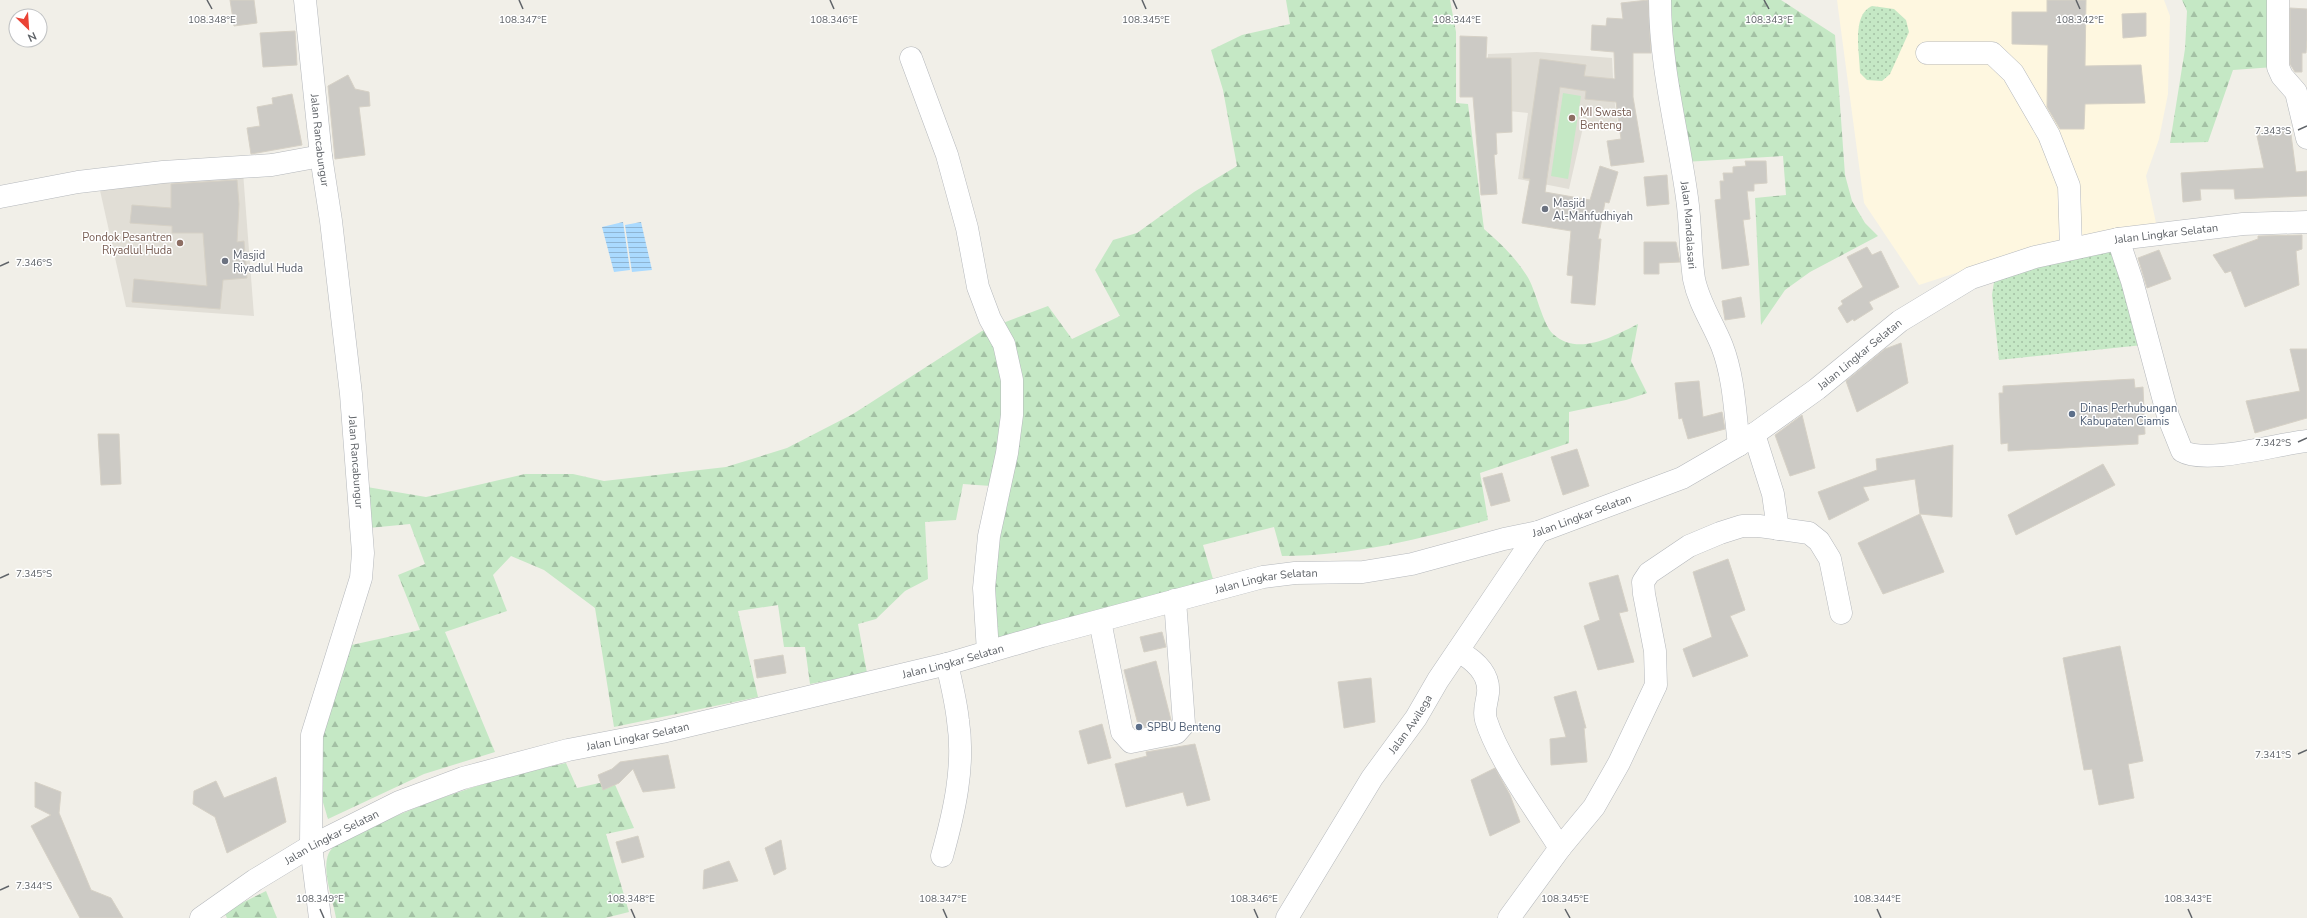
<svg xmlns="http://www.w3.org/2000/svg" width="2307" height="918" font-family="'Nunito Sans',sans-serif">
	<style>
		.commercial { fill: #fef7e0 }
		.education { fill: #e1ded6 }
		.green { fill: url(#green-dots) }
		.forest { fill: url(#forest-firs) }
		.pitch { fill: #c5e8c5 }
		.water { fill: url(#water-rules) }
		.building { fill: #cccac5; stroke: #d6d1c6 }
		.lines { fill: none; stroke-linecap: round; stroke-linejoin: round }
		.minor-casing { stroke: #b5b8bc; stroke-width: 23 }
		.minor { stroke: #fff; stroke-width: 22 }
		.ticks { fill: none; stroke: #5f6368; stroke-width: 1.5 }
		.education-dot { fill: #8d6e63; stroke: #fff; stroke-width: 1.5 }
		.worship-dot { fill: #6b7280; stroke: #fff; stroke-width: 1.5 }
		.service-dot { fill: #5c6f8a; stroke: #fff; stroke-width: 1.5 }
		.labels { text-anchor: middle; stroke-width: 3; stroke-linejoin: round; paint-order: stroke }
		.education-label { font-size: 11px; fill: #785e54; stroke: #fff; text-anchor: start }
		.street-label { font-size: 11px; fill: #5f6368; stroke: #fff }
		.worship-label { font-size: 11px; fill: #5b616d; stroke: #fff; text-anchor: start }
		.service-label { font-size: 11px; fill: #4e5e75; stroke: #fff; text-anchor: start }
		.ticks-label { font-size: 10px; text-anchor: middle; fill: #5f6368; stroke: #fff; stroke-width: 3; stroke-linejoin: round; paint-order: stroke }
	</style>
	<defs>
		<pattern id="green-dots" width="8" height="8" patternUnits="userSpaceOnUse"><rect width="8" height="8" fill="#c5e8c5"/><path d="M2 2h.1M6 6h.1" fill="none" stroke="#a3c0a4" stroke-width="1.8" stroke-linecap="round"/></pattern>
		<pattern id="forest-firs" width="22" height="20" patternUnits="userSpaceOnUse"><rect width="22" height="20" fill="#c5e8c5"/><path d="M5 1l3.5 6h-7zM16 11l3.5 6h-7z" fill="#a3c0a4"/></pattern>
		<pattern id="water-rules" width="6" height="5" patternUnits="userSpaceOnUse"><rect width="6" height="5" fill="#aadaff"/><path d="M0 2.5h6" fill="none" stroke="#8eb4d2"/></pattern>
	</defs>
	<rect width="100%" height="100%" fill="#f1efe8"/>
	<path class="commercial" d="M 1837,0 L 2164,0 L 2170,16 L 2168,94 L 2159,139 L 2146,176 L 2156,223 L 1993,261 L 1919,285 L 1864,203 Z"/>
	<g class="education">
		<path d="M 1537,52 L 1612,58 L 1614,98 L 1618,125 L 1584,123 L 1569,189 L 1518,179 L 1528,113 L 1488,109 L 1488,54 Z"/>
		<path d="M 243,172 L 254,316 L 126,307 L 99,186 Z"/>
	</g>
	<g class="green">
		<path d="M 1872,6 L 1894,9 L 1906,20 L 1909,32 L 1890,74 L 1882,81 L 1867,80 L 1860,73 C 1860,53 1851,15 1872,6 Z"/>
		<path d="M 2112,245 L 2143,345 L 1999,360 L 1992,295 L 1994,282 L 2003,272 Z"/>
	</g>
	<g class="forest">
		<path d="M 1286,0 L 1450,0 L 1456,32 L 1456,103 L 1468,104 L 1484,229 C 1500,243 1515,257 1527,276 C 1536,290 1542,323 1553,334 C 1578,357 1614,336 1638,324 L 1631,361 L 1647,393 L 1626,400 L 1569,412 L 1569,443 L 1480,473 L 1488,520 C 1421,539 1353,556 1282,556 L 1274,527 L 1203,545 L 1213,579 L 993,641 L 993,586 L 1005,487 L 963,484 L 956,520 L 925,522 L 928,579 L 905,591 L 876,619 L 858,624 L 867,673 L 810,684 L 805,647 L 784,647 L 778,605 L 738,611 L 758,697 L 614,727 L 595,608 L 544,570 L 511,556 L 493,575 L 507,611 L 445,632 L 495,752 L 424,774 L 328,819 L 318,786 L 317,731 L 347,646 L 420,630 L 398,575 L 425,564 L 410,524 L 369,528 L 367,487 L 426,497 L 525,474 L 573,474 L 604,481 L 726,467 L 787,448 L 853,414 L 982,331 L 1048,306 L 1072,339 L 1120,316 L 1095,270 L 1113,240 L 1137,233 L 1194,192 L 1237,166 L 1223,90 L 1211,50 L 1242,35 L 1290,24 Z"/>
		<path d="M 1669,0 L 1781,0 L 1835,35 L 1845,175 L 1852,201 L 1865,223 L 1878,236 L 1810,272 L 1785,290 L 1761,325 L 1755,198 L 1786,195 L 1783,156 L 1684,162 Z"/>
		<path d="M 2182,0 L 2277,0 L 2274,67 L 2233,70 L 2208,142 L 2170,143 L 2185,49 L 2187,11 Z"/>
		<path d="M 566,763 L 577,788 L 613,780 L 634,828 L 606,834 L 629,912 L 605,918 L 336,918 C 333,899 322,873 328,855 C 333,842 353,836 365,830 C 430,799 496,778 566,763 Z"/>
		<path d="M 266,891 L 277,918 L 227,918 L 224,912 Z"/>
	</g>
	<path class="pitch" d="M 1563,93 L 1581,96 L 1568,179 L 1551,176 Z"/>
	<g class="water">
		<path d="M 623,222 L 630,270 L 614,272 L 602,227 Z"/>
		<path d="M 641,222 L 652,270 L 632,272 L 625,225 Z"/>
	</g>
	<g class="building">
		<path d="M 230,0 L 254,0 L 257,23 L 234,26 Z"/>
		<path d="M 1648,0 L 1651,53 L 1633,53 L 1633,97 L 1644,162 L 1611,166 L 1607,141 L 1621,139 L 1616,102 L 1585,99 L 1586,91 L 1560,87 L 1545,192 L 1590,200 L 1600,166 L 1618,172 L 1609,203 L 1605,202 L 1598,239 L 1601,239 L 1595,305 L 1571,303 L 1573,276 L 1567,275 L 1571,231 L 1522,223 L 1530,179 L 1523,178 L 1540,59 L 1586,65 L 1584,76 L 1615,79 L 1614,52 L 1591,50 L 1592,25 L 1606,26 L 1607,18 L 1623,19 L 1621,3 Z"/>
		<path d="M 2047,0 L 2086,0 L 2085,66 L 2141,65 L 2145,103 L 2085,104 L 2084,129 L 2060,129 L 2047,107 L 2048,45 L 2012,44 L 2012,12 L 2047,12 Z"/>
		<path d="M 2290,8 L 2307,9 L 2307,40 L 2306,53 L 2302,53 L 2302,72 L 2295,72 L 2290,64 Z"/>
		<path d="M 2146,13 L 2146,36 L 2123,38 L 2122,14 Z"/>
		<path d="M 295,31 L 297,65 L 263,67 L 260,33 Z"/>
		<path d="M 1460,36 L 1487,37 L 1486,58 L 1511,58 L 1512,132 L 1496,133 L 1497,154 L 1494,155 L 1497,194 L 1481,195 L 1473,97 L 1460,97 Z"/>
		<path d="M 348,75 L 355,89 L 369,92 L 370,106 L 359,107 L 365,155 L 335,159 L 328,86 Z"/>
		<path d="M 292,94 L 302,145 L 251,154 L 247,128 L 260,126 L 257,107 L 273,104 L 272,98 Z"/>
		<path d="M 2290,127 L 2296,172 L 2307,171 L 2307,196 L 2235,199 L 2234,189 L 2200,189 L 2201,200 L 2183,202 L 2181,173 L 2264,168 L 2257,136 L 2260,135 L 2260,132 Z"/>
		<path d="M 1745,161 L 1766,161 L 1767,183 L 1754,184 L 1754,191 L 1747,191 L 1750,219 L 1743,220 L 1749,265 L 1722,269 L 1715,200 L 1721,199 L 1720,181 L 1724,181 L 1723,173 L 1733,173 L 1733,167 L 1746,166 Z"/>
		<path d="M 1667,175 L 1669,204 L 1647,206 L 1644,177 Z"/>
		<path d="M 237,180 L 239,204 L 237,242 L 244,241 L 247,278 L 223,280 L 220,309 L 132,302 L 134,279 L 207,286 L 203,233 L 172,233 L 172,226 L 130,223 L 132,205 L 171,208 L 171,184 Z"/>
		<path d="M 2302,235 L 2302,249 L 2296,251 L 2299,285 L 2245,307 L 2231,271 L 2225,273 L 2213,255 L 2258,239 L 2258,236 Z"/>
		<path d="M 1644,242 L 1676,242 L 1680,262 L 1659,263 L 1659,274 L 1644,274 Z"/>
		<path d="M 1867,247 L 1872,255 L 1881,251 L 1899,287 L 1869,302 L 1873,309 L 1854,321 L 1853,319 L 1847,323 L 1838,308 L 1843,304 L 1841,301 L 1863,287 L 1847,257 Z"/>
		<path d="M 2159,250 L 2171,279 L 2147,288 L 2138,258 Z"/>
		<path d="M 1741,297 L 1745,317 L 1725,320 L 1722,301 Z"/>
		<path d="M 1901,343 L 1908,383 L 1857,412 L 1846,381 L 1885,349 Z"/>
		<path d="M 2290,349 L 2307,349 L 2307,418 L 2255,433 L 2246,401 L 2300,391 Z"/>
		<path d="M 2134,379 L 2135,388 L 2143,387 L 2145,434 L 2138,435 L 2138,444 L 2008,451 L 2008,443 L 2001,444 L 1999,393 L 2003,393 L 2003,386 Z"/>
		<path d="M 1699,381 L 1703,417 L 1722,412 L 1725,429 L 1688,439 L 1682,418 L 1679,419 L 1675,383 Z"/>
		<path d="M 1802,415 L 1815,468 L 1790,476 L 1775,435 Z"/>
		<path d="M 98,434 L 119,434 L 121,484 L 101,485 Z"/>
		<path d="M 1953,445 L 1952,517 L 1920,514 L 1915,479 L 1863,487 L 1869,500 L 1829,520 L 1818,492 L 1877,470 L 1876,459 Z"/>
		<path d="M 1577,449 L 1589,486 L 1563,495 L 1551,457 Z"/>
		<path d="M 2103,464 L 2115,485 L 2016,535 L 2008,515 Z"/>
		<path d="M 1502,473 L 1510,501 L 1491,506 L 1483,478 Z"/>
		<path d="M 1920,514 L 1944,572 L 1883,594 L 1858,543 Z"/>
		<path d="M 1728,559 L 1745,610 L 1730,616 L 1748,656 L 1693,677 L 1683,649 L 1712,637 L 1693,572 Z"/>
		<path d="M 1618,575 L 1628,611 L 1619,613 L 1634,662 L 1598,670 L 1584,626 L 1600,620 L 1589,583 Z"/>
		<path d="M 1162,632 L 1166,647 L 1144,652 L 1140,637 Z"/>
		<path d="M 2120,646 L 2143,761 L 2128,764 L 2134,798 L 2099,805 L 2092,769 L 2084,770 L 2063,658 Z"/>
		<path d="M 783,655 L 786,673 L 757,678 L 754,660 Z"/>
		<path d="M 1156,661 L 1171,720 L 1139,728 L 1124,670 Z"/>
		<path d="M 1371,678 L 1375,722 L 1344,728 L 1338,682 Z"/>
		<path d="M 1576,691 L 1586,728 L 1584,728 L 1587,762 L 1551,765 L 1550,739 L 1566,737 L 1554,697 Z"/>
		<path d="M 1102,724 L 1111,758 L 1088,764 L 1079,731 Z"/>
		<path d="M 1195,744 L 1210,800 L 1187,806 L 1183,792 L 1126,807 L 1115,764 L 1147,756 L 1146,752 Z"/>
		<path d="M 668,755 L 675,788 L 643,792 L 633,769 L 619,783 L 603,790 L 598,775 L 612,769 L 620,762 Z"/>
		<path d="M 1495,768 L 1510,795 L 1520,822 L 1490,836 L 1471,780 Z"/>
		<path d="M 276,777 L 286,822 L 227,853 L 215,817 L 193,804 L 194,791 L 216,781 L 224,798 Z"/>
		<path d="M 35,782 L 61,792 L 59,813 L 91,890 L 111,898 L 123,918 L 80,918 L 31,826 L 51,815 L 35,807 Z"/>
		<path d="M 638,836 L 644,857 L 622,863 L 616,842 Z"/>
		<path d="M 781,840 L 786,869 L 774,875 L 765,848 Z"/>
		<path d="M 729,861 L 738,881 L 703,889 L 704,870 Z"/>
	</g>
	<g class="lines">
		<defs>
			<g id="minor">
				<path id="s1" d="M 305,0 L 321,156 L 331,221 L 351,394 L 363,553 L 361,578 L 312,735 L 311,846 L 320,918"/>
				<path id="s2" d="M 1660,0 C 1660,67 1678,132 1687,198 C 1691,225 1690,253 1694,279 C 1699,304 1713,323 1722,346 C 1734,377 1735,413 1739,445"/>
				<path d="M 2278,0 L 2278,67 L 2282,76 L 2296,92 L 2307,138"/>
				<path d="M 1927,53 L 1992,53 L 2013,73 L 2049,135 L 2069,186 L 2071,248"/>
				<path d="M 911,58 L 947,155 L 967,228 L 978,287 L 990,319 L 1004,344 L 1012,380 L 1012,415 L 1007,453 L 989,536 L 984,588 L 988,652"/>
				<path d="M 0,197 L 78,182 L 163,172 L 272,165 L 321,156"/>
				<path d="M 2118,239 L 2132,281 L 2168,416 L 2182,451 C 2206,465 2277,444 2307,441"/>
				<path d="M 1754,434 L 1773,494 L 1778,529"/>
				<path d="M 1100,621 L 1122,732 L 1131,742 L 1176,733 L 1184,724 L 1175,600"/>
				<path d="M 1458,651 C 1474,660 1490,673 1488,693 C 1487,703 1483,710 1486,720 C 1499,761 1537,811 1560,848"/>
				<path d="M 942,856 C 954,813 965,766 958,721 C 956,701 951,682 947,664"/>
				<path id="s3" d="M 201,918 L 255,880 L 311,846 L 399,802 L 463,778 L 568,750 L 662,732 L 947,664 L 1042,636 L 1263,577 L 1295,573 L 1363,572 L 1412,564 L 1504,539 L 1538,532 L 1682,478 L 1739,445 L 1817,389 L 1900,321 L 1971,278 L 2035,257 L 2118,239 L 2243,224 L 2307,222"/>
				<path id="s4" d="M 1287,918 L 1372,778 L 1416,718 L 1438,680 L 1538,532"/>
				<path d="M 1509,918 L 1560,848 L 1594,807 L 1619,763 L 1656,685 L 1655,651 L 1644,594 L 1643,582 L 1649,573 L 1689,546 L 1720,533 L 1742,526 L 1759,526 L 1809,533 L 1819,541 L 1830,559 L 1841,613"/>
			</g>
		</defs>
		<use href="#minor" class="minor-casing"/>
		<use href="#minor" class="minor"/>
	</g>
	<path class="ticks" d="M 207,0 L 212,9M 519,0 L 523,9M 830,0 L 834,9M 1142,0 L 1146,9M 1453,0 L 1457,9M 1764,0 L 1769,9M 2076,0 L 2080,9M 2298,130 L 2307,126M 0,266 L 9,262M 2298,442 L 2307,438M 0,578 L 9,574M 2298,754 L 2307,750M 0,890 L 9,886M 320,909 L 324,918M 631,909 L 635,918M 943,909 L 947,918M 1254,909 L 1258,918M 1565,909 L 1570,918M 1877,909 L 1881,918M 2188,909 L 2192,918"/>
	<g class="education-dot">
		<circle cx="1572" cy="118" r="4"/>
		<circle cx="180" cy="243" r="4"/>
	</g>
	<g class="worship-dot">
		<circle cx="1545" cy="209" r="4"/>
		<circle cx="225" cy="261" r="4"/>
	</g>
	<g class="service-dot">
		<circle cx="2072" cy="414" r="4"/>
		<circle cx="1139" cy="727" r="4"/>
	</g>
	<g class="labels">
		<g class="education-label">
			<text x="1580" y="116">MI Swasta<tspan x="1580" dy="13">Benteng</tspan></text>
			<text x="172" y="241" text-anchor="end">Pondok Pesantren<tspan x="172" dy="13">Riyadlul Huda</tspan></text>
		</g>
		<g class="street-label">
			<text dy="4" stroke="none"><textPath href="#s1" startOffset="141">Jalan Rancabungur</textPath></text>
			<text dy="4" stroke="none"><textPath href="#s2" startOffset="227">Jalan Mandalasari</textPath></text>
			<text dy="4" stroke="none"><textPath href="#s3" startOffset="2110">Jalan Lingkar Selatan</textPath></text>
			<text dy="4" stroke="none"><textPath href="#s3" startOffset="1774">Jalan Lingkar Selatan</textPath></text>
			<text dy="4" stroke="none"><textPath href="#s1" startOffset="465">Jalan Rancabungur</textPath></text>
			<text dy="4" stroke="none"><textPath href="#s3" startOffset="1450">Jalan Lingkar Selatan</textPath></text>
			<text dy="4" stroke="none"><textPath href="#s3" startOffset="1126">Jalan Lingkar Selatan</textPath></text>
			<text dy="4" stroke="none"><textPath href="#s3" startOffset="802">Jalan Lingkar Selatan</textPath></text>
			<text dy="4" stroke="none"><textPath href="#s4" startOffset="230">Jalan Awilega</textPath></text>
			<text dy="4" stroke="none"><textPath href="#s3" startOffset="478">Jalan Lingkar Selatan</textPath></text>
			<text dy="4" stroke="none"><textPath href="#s3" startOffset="154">Jalan Lingkar Selatan</textPath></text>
		</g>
		<g class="worship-label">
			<text x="1553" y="207">Masjid<tspan x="1553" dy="13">Al-Mahfudhiyah</tspan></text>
			<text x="233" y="259">Masjid<tspan x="233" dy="13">Riyadlul Huda</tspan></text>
		</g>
		<g class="service-label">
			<text x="2080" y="412">Dinas Perhubungan<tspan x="2080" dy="13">Kabupaten Ciamis</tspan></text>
			<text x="1147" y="731">SPBU Benteng</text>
		</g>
	</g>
	<g class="ticks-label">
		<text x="212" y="23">108.348°E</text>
		<text x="523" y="23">108.347°E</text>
		<text x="834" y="23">108.346°E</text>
		<text x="1146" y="23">108.345°E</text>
		<text x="1457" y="23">108.344°E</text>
		<text x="1769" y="23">108.343°E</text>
		<text x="2080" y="23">108.342°E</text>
		<text x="2273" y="134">7.343°S</text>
		<text x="34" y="266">7.346°S</text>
		<text x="2273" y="446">7.342°S</text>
		<text x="34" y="577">7.345°S</text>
		<text x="2273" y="758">7.341°S</text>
		<text x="34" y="889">7.344°S</text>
		<text x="631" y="902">108.348°E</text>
		<text x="320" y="902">108.349°E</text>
		<text x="943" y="902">108.347°E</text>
		<text x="1254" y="902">108.346°E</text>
		<text x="1565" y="902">108.345°E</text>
		<text x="1877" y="902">108.344°E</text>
		<text x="2188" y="902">108.343°E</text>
	</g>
	<g transform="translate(28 28) rotate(155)"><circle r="19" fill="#ffffff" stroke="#bfc1c3"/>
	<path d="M0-3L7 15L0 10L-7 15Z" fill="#ea4335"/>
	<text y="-6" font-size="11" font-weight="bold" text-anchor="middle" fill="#5f6368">N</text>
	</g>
</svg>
